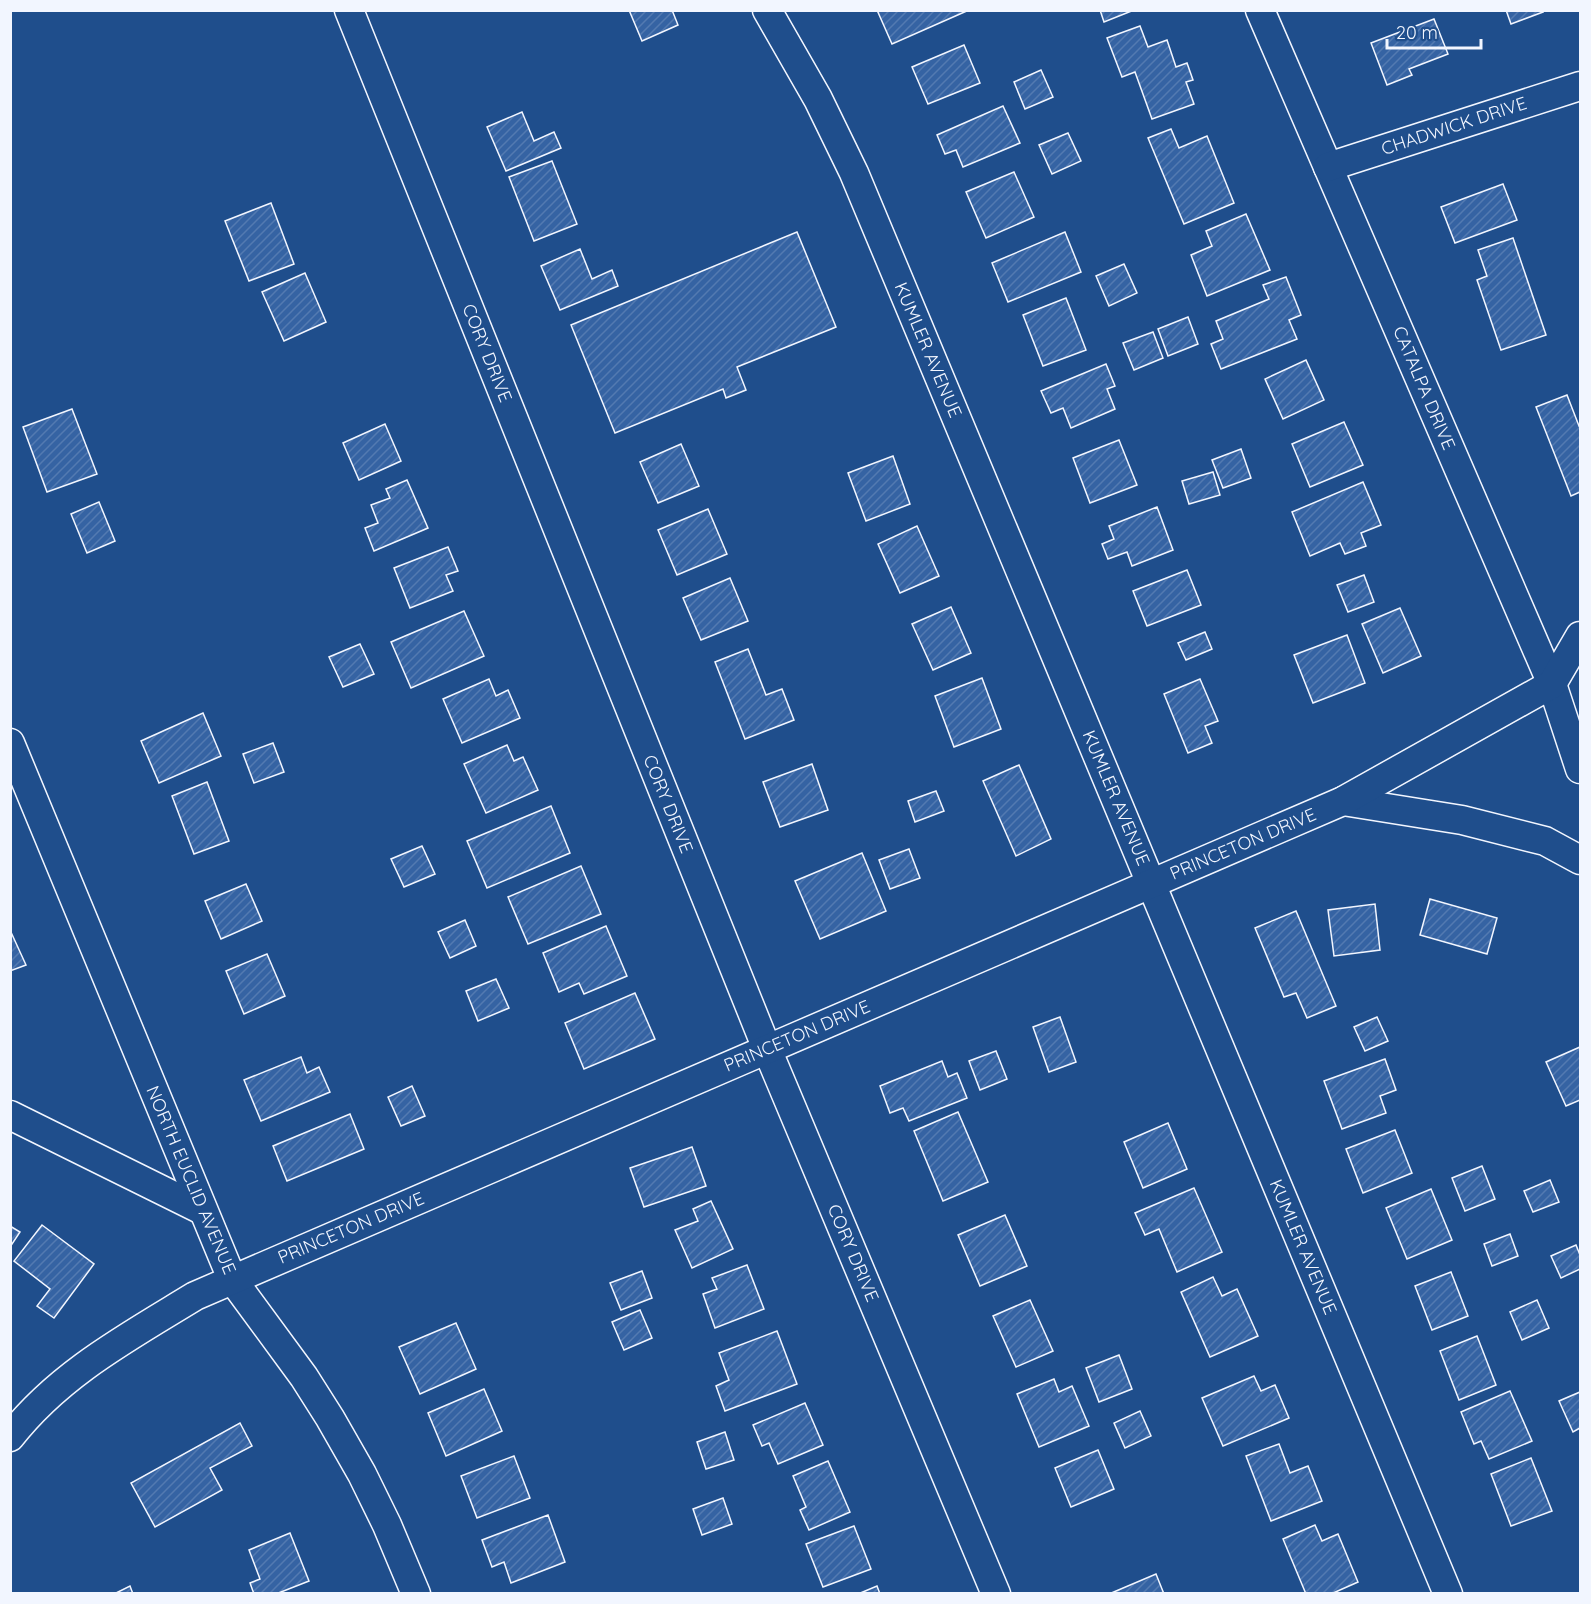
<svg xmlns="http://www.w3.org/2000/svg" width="1591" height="1604" font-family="Quicksand,sans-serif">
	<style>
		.building { fill: url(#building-hatch); stroke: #f2f6ff; stroke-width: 1.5 }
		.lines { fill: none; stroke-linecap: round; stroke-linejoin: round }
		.minor-casing { stroke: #f2f6ff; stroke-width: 31 }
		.minor { stroke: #1f4e8c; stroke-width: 28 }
		.labels { text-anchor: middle; stroke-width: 4.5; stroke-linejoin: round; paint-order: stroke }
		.street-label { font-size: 18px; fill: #f2f6ff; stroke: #1f4e8c }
	</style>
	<defs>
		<pattern id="building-hatch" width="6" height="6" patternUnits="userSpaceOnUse" patternTransform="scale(1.5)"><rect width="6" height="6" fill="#3563a3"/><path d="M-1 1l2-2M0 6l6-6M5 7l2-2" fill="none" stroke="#537ab1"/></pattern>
	</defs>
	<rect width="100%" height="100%" fill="#1f4e8c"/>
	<g class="building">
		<path d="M 629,10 L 672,10 L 678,25 L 642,41 Z"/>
		<path d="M 877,10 L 969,10 L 892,44 Z"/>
		<path d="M 1100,10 L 1134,10 L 1104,22 Z"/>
		<path d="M 1506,10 L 1542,10 L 1543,12 L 1511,24 Z"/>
		<path d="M 1434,19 L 1448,54 L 1409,69 L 1412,75 L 1387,85 L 1371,43 Z"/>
		<path d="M 1140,26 L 1148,47 L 1167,40 L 1176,67 L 1187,63 L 1193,80 L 1186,82 L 1194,104 L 1152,119 L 1135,72 L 1122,77 L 1107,38 Z"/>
		<path d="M 964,45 L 980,83 L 928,104 L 912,67 Z"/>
		<path d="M 1041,70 L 1053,97 L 1025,109 L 1014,82 Z"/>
		<path d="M 1003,106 L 1020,143 L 963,167 L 956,150 L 945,154 L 937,135 Z"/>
		<path d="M 522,112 L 534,141 L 554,132 L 561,148 L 506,171 L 487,127 Z"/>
		<path d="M 1171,129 L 1179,148 L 1207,136 L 1234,203 L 1184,224 L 1148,138 Z"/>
		<path d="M 1068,133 L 1081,161 L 1052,174 L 1039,145 Z"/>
		<path d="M 552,161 L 577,224 L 534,241 L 509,177 Z"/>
		<path d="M 1014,172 L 1034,217 L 986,238 L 966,192 Z"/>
		<path d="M 1503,184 L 1517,220 L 1455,243 L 1441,207 Z"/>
		<path d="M 271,203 L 294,264 L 249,281 L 225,221 Z"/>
		<path d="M 1246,214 L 1270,270 L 1207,296 L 1191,255 L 1212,246 L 1206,231 Z"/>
		<path d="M 797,232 L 836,327 L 737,367 L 746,390 L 726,398 L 723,389 L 615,433 L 571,325 Z"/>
		<path d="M 1065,232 L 1081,272 L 1008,302 L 992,263 Z"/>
		<path d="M 1513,238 L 1546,335 L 1501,350 L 1477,280 L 1487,276 L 1478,250 Z"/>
		<path d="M 580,249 L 592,279 L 612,270 L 618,286 L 560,310 L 541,266 Z"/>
		<path d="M 1124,264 L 1137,293 L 1109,306 L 1096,276 Z"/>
		<path d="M 305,273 L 326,322 L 284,341 L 262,292 Z"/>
		<path d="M 1286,277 L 1301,315 L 1289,320 L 1297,339 L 1221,369 L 1211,344 L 1223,339 L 1216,321 L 1269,299 L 1263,285 Z"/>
		<path d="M 1066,298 L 1086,350 L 1043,366 L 1023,315 Z"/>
		<path d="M 1188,317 L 1198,344 L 1168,356 L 1158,329 Z"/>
		<path d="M 1153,332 L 1163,358 L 1134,370 L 1123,343 Z"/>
		<path d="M 1306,360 L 1324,400 L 1283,419 L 1265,379 Z"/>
		<path d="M 1106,364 L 1115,386 L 1107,389 L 1115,409 L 1071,428 L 1063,408 L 1051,413 L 1041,391 Z"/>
		<path d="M 1567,395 L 1579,426 L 1580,425 L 1580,492 L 1571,496 L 1536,407 Z"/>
		<path d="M 72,409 L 97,474 L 47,492 L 23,427 Z"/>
		<path d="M 1344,422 L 1363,465 L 1310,487 L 1292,444 Z"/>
		<path d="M 385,424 L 401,461 L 359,480 L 343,443 Z"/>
		<path d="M 1119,440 L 1137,485 L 1090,503 L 1073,458 Z"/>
		<path d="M 681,444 L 699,486 L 658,503 L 640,462 Z"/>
		<path d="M 1241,449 L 1251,478 L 1223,488 L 1212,460 Z"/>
		<path d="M 893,456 L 910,504 L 866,521 L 848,473 Z"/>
		<path d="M 1213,472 L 1220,495 L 1189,504 L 1182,481 Z"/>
		<path d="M 407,480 L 428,528 L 374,551 L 365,528 L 378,523 L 371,505 L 390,498 L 386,489 Z"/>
		<path d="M 1363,482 L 1381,525 L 1361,533 L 1366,546 L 1345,554 L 1340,543 L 1310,556 L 1292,512 Z"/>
		<path d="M 99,502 L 115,541 L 87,553 L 71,514 Z"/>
		<path d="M 1157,507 L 1173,550 L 1132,566 L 1127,552 L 1108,559 L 1102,544 L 1114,539 L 1109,526 Z"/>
		<path d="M 708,509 L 727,554 L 677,575 L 658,530 Z"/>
		<path d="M 917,526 L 939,576 L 900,593 L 878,544 Z"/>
		<path d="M 448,547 L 458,571 L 446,575 L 453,591 L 410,608 L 394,568 Z"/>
		<path d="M 1187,570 L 1201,605 L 1147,626 L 1133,591 Z"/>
		<path d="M 1364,575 L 1374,602 L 1348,612 L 1337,585 Z"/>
		<path d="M 730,578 L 748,621 L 701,640 L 683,598 Z"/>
		<path d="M 951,607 L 971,653 L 933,670 L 912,624 Z"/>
		<path d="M 1400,608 L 1421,656 L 1383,673 L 1362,624 Z"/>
		<path d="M 464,611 L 484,656 L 411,688 L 391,642 Z"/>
		<path d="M 1205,632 L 1212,649 L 1186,660 L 1178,643 Z"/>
		<path d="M 1347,635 L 1365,683 L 1313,703 L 1294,655 Z"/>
		<path d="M 360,644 L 374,674 L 343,687 L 329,657 Z"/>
		<path d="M 748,649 L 766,695 L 782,689 L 794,720 L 745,739 L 715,662 Z"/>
		<path d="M 982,678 L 1001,729 L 954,747 L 935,696 Z"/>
		<path d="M 489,679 L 496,696 L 508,690 L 520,718 L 462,743 L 443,699 Z"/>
		<path d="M 1200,679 L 1218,721 L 1205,726 L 1212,743 L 1188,753 L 1164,694 Z"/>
		<path d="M 203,713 L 221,756 L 159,783 L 141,741 Z"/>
		<path d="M 273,743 L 284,772 L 254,783 L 243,754 Z"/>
		<path d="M 507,745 L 514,761 L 523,757 L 538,790 L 486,813 L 464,764 Z"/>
		<path d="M 812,764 L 828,810 L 780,827 L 763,782 Z"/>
		<path d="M 1019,765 L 1051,839 L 1016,856 L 983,781 Z"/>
		<path d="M 207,782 L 229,841 L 194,854 L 172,796 Z"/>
		<path d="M 936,791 L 944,811 L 915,822 L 908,801 Z"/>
		<path d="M 551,806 L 570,853 L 487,888 L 467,841 Z"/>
		<path d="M 422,846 L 435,874 L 404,887 L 391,859 Z"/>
		<path d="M 909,849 L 920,878 L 890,889 L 879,860 Z"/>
		<path d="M 862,853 L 886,911 L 820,939 L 795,881 Z"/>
		<path d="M 581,866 L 601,914 L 528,944 L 508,897 Z"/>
		<path d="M 246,884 L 262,921 L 221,939 L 205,901 Z"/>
		<path d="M 1430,899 L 1497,918 L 1487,954 L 1420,935 Z"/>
		<path d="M 1375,904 L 1380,950 L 1334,956 L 1328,910 Z"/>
		<path d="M 1296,911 L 1336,1006 L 1307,1018 L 1296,993 L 1284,997 L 1255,928 Z"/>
		<path d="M 465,920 L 476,946 L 450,958 L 438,932 Z"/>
		<path d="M 606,926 L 627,976 L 584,994 L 579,983 L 559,992 L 543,953 Z"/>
		<path d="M 10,930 L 26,965 L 10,971 Z"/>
		<path d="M 267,954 L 285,996 L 244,1014 L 226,971 Z"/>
		<path d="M 496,979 L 509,1008 L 478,1021 L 466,991 Z"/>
		<path d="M 635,993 L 655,1039 L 584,1069 L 565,1023 Z"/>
		<path d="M 1060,1017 L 1076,1062 L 1049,1072 L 1033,1027 Z"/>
		<path d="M 1377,1017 L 1388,1041 L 1365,1051 L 1354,1027 Z"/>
		<path d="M 1580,1047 L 1580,1100 L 1566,1106 L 1546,1062 Z"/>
		<path d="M 996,1051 L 1007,1079 L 980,1090 L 969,1061 Z"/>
		<path d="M 301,1057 L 307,1073 L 319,1067 L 330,1092 L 261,1121 L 244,1080 Z"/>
		<path d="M 1385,1059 L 1396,1090 L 1380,1096 L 1386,1113 L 1342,1129 L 1324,1081 Z"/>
		<path d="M 942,1061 L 948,1077 L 957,1073 L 967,1098 L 909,1121 L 903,1108 L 890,1113 L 880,1086 Z"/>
		<path d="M 412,1086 L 425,1116 L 401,1126 L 388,1097 Z"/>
		<path d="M 958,1112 L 988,1182 L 943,1201 L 914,1131 Z"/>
		<path d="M 350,1114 L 364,1149 L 287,1181 L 273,1146 Z"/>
		<path d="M 1168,1123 L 1187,1169 L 1143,1188 L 1124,1142 Z"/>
		<path d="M 1395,1130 L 1412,1173 L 1363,1193 L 1346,1149 Z"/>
		<path d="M 692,1147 L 706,1186 L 644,1207 L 630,1168 Z"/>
		<path d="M 1482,1166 L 1495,1199 L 1465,1211 L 1452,1178 Z"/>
		<path d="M 1550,1180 L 1559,1202 L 1533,1212 L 1524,1191 Z"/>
		<path d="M 1194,1188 L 1222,1252 L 1177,1272 L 1159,1229 L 1145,1235 L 1135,1213 Z"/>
		<path d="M 1431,1189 L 1452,1240 L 1407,1259 L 1386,1208 Z"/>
		<path d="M 711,1201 L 733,1249 L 692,1268 L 675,1230 L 698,1221 L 693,1209 Z"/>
		<path d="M 1005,1215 L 1027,1266 L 980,1286 L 958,1235 Z"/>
		<path d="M 42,1225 L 94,1264 L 54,1318 L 37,1306 L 50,1289 L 14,1261 Z"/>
		<path d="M 10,1226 L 20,1232 L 10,1247 Z"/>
		<path d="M 1510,1234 L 1518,1256 L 1492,1266 L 1484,1244 Z"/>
		<path d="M 1576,1245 L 1580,1255 L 1580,1269 L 1561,1278 L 1551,1256 Z"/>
		<path d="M 747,1265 L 764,1309 L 715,1328 L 703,1294 L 717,1289 L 712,1278 Z"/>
		<path d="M 642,1271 L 652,1298 L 621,1310 L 610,1283 Z"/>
		<path d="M 1451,1272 L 1468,1316 L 1432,1330 L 1415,1286 Z"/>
		<path d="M 1213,1277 L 1222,1296 L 1237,1289 L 1258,1336 L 1210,1357 L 1181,1292 Z"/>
		<path d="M 1030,1300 L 1053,1351 L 1016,1367 L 993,1316 Z"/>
		<path d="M 1537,1300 L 1549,1328 L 1522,1340 L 1510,1312 Z"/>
		<path d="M 640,1310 L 652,1338 L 624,1350 L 612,1322 Z"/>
		<path d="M 456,1323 L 476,1369 L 420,1394 L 399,1347 Z"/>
		<path d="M 777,1331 L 797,1384 L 725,1411 L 716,1386 L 729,1380 L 719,1353 Z"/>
		<path d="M 1477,1336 L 1496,1385 L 1459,1400 L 1440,1351 Z"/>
		<path d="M 1119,1355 L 1132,1389 L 1099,1402 L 1086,1368 Z"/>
		<path d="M 1254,1376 L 1261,1391 L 1275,1385 L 1289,1418 L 1223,1446 L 1202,1398 Z"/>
		<path d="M 1054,1379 L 1059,1392 L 1072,1386 L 1089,1426 L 1039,1447 L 1017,1394 Z"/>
		<path d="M 484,1389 L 502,1431 L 446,1456 L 428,1413 Z"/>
		<path d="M 1510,1391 L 1532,1441 L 1489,1459 L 1481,1441 L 1474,1444 L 1461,1412 Z"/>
		<path d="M 1580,1392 L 1580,1428 L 1573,1432 L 1559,1401 Z"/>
		<path d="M 805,1403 L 823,1445 L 778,1464 L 769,1443 L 762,1446 L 753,1425 Z"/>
		<path d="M 1140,1411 L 1151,1436 L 1125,1448 L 1114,1423 Z"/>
		<path d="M 240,1423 L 252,1446 L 210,1468 L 222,1490 L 155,1527 L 131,1483 Z"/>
		<path d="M 725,1432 L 734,1460 L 706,1469 L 697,1442 Z"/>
		<path d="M 1279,1444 L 1290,1473 L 1308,1466 L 1322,1501 L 1271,1521 L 1246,1456 Z"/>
		<path d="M 1098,1450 L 1114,1489 L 1071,1507 L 1055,1468 Z"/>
		<path d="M 514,1456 L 530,1498 L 477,1518 L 461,1476 Z"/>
		<path d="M 1531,1458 L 1552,1511 L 1511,1526 L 1491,1474 Z"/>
		<path d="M 828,1461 L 850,1512 L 809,1530 L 800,1510 L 806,1507 L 793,1476 Z"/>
		<path d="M 723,1498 L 732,1524 L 702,1535 L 693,1509 Z"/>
		<path d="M 548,1515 L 565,1562 L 511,1583 L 504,1562 L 492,1567 L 482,1540 Z"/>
		<path d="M 1315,1525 L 1322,1541 L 1338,1534 L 1358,1582 L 1331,1594 L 1306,1594 L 1283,1539 Z"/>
		<path d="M 854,1526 L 871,1569 L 823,1587 L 806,1544 Z"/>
		<path d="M 290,1533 L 309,1581 L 276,1594 L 254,1594 L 250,1583 L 260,1579 L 249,1550 Z"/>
		<path d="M 1156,1574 L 1164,1594 L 1109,1594 Z"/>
		<path d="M 130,1586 L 133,1594 L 114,1594 Z"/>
		<path d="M 877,1586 L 880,1594 L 858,1594 Z"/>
	</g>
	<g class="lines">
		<defs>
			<g id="minor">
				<path d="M 349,10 L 767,1049 L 996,1594"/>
				<path d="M 767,10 L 818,99 L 854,173 L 1448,1594"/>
				<path d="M 1260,10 L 1552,684 L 1580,769"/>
				<path d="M 1328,167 L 1580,86"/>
				<path d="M 10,743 L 232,1279 L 304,1377 L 330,1418 L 362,1474 L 387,1525 L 416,1594"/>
				<path d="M 1343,801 L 1462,820 L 1545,841 L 1580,860"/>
				<path d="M 10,1115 L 202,1210"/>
				<path d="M 10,1437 C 59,1374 128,1337 195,1296 L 1343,801 L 1552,684 L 1580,636"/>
			</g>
		</defs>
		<use href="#minor" class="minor-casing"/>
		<use href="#minor" class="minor"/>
	</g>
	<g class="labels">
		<g class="street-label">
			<text transform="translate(1454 126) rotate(-18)" y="6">CHADWICK DRIVE</text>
			<text transform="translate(928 350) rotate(67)" y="6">KUMLER AVENUE</text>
			<text transform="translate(487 353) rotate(68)" y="6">CORY DRIVE</text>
			<text transform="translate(1424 388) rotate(67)" y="6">CATALPA DRIVE</text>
			<text transform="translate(1116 798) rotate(67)" y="6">KUMLER AVENUE</text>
			<text transform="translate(668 804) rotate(68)" y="6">CORY DRIVE</text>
			<text transform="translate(1243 844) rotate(-23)" y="6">PRINCETON DRIVE</text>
			<text transform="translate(797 1036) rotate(-23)" y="6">PRINCETON DRIVE</text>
			<text transform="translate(191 1180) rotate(67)" y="6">NORTH EUCLID AVENUE</text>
			<text transform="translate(351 1228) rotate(-23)" y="6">PRINCETON DRIVE</text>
			<text transform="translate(1303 1247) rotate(67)" y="6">KUMLER AVENUE</text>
			<text transform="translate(853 1253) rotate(67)" y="6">CORY DRIVE</text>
		</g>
	</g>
	<rect width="1591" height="1604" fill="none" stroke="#f2f6ff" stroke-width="24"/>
	<path d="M1387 39v9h94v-9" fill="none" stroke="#f2f6ff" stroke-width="3"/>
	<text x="1396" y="39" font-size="18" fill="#f2f6ff" stroke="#1f4e8c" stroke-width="4.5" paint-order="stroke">20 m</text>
</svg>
